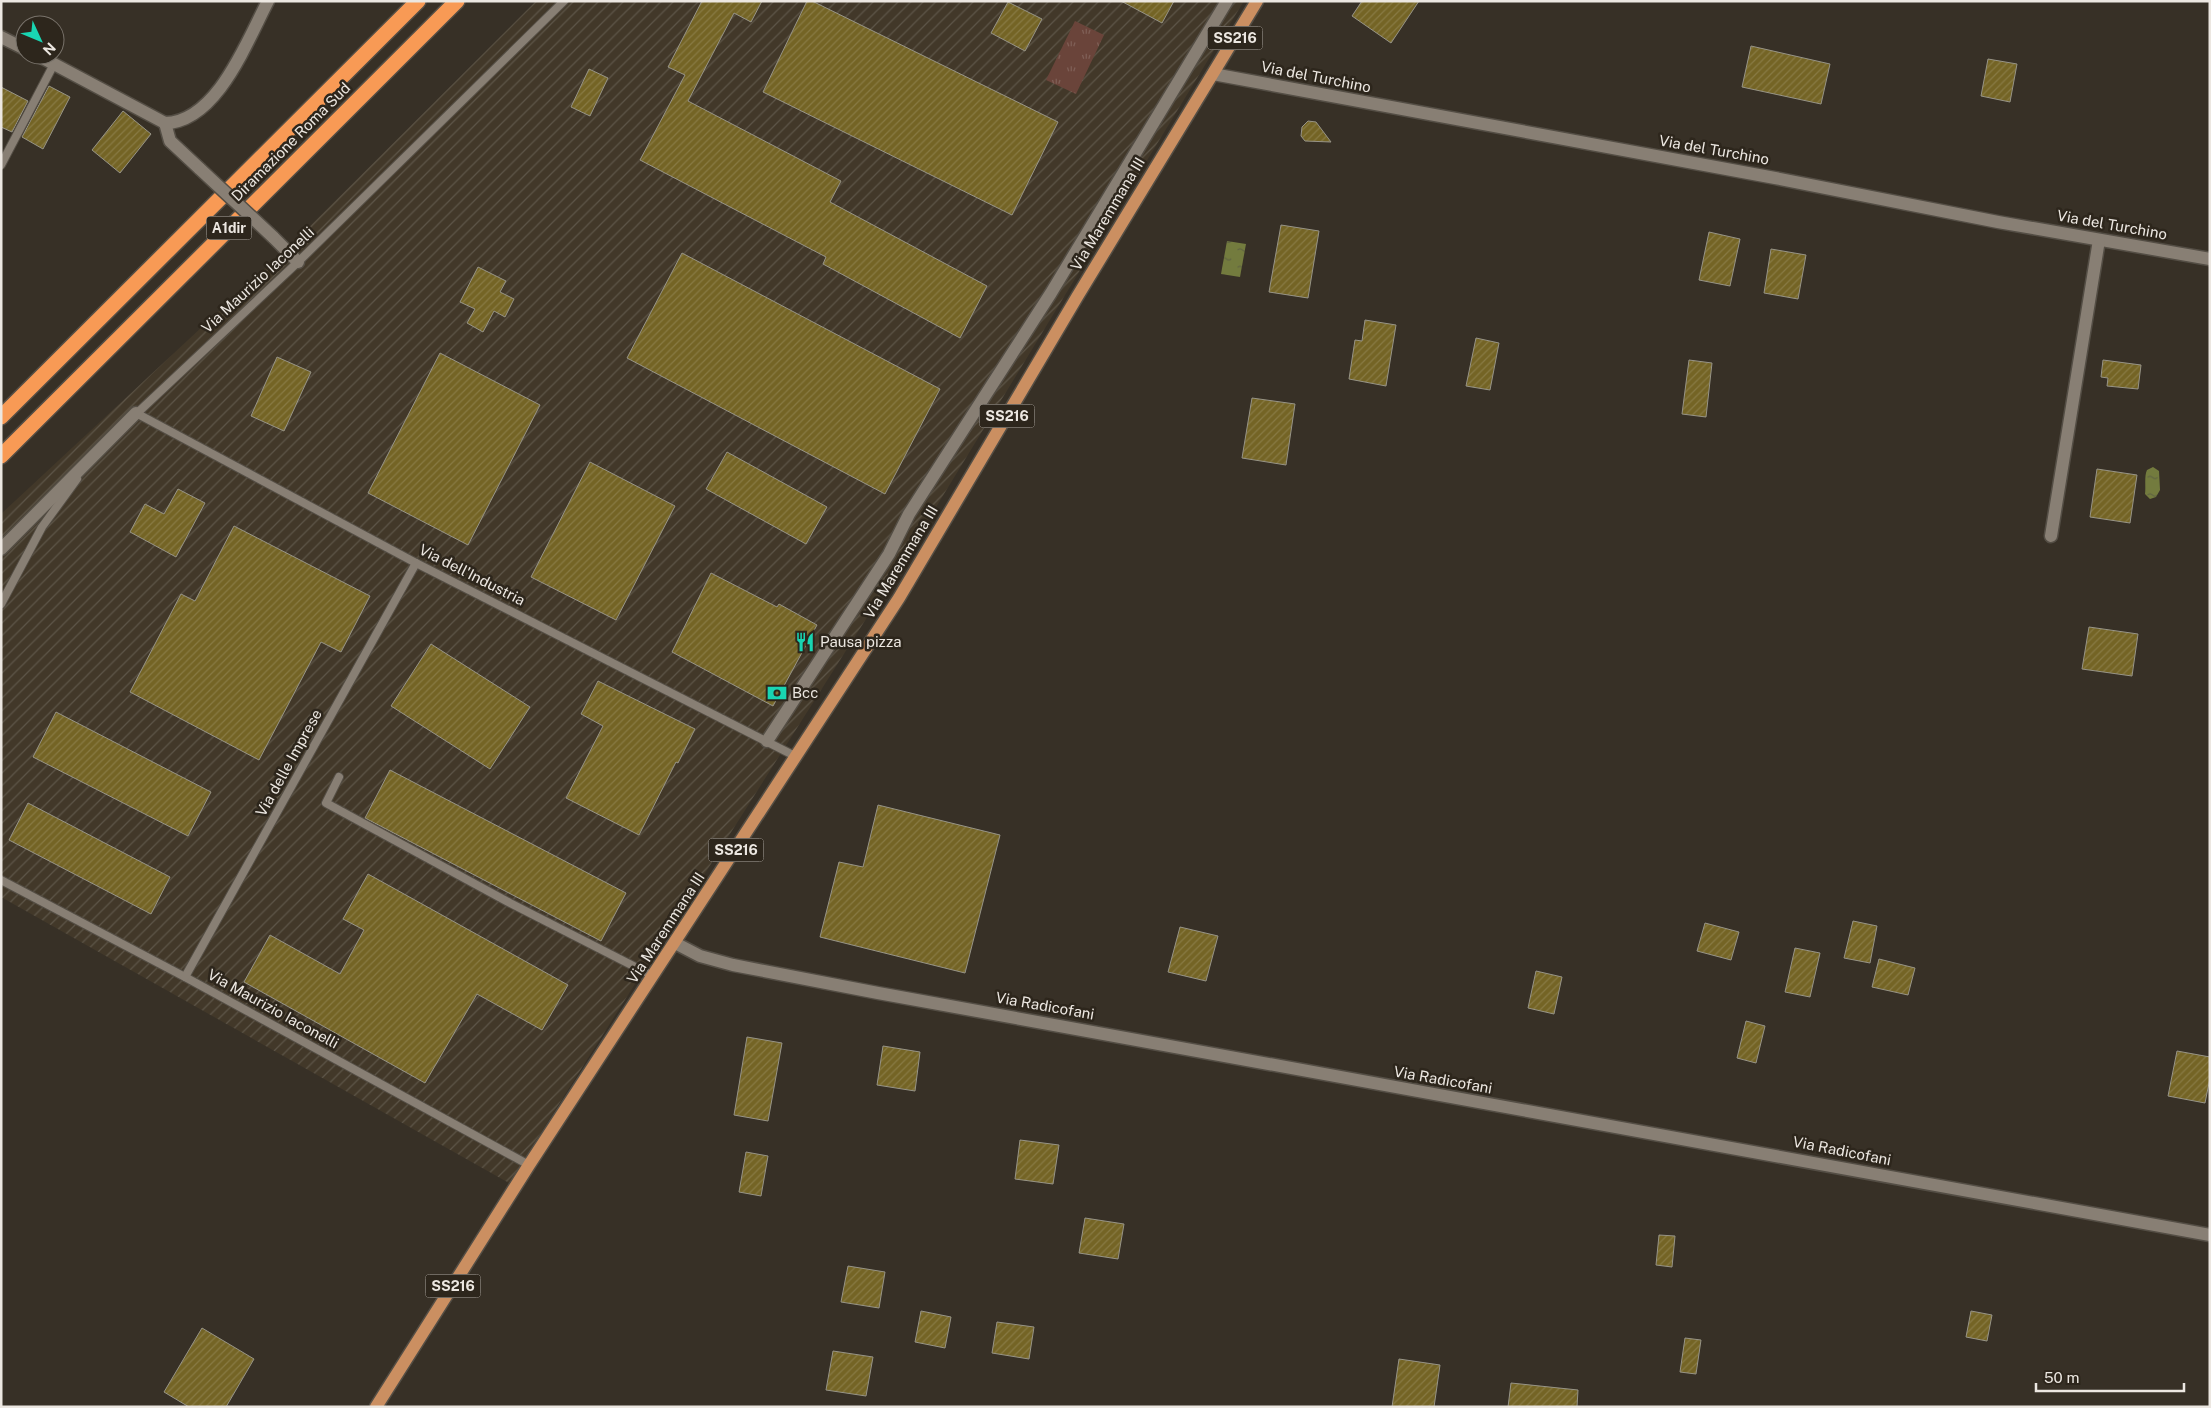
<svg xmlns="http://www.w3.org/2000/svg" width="2211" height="1408" font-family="'Public Sans',sans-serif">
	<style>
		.industrial { fill: url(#industrial-furrows) }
		.grass { fill: url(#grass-tufts) }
		.water { fill: url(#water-ripples) }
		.building { fill: url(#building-hatch); stroke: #979487 }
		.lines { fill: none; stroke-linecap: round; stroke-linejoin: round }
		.lane-casing { stroke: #544e45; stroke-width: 10 }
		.street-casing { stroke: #544e45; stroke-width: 15 }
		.primary-casing { stroke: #544e45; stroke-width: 15 }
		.highway-casing { stroke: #544e45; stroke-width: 18 }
		.lane { stroke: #887f74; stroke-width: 8 }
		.street { stroke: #887f74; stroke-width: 12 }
		.primary { stroke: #cb8f61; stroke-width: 12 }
		.highway { stroke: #f89a55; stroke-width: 15 }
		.street-bridge-casing { stroke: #544e45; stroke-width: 15; stroke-linecap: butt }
		.street-bridge { stroke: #887f74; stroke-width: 12 }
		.labels { text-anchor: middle; stroke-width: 5; stroke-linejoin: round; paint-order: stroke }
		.shield { fill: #2d261c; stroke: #b3ada6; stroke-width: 1 }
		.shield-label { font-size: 14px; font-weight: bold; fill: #ece7e1 }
		.street-label { font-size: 15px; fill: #ece7e1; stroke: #2d261c }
		.poi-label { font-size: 15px; fill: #ece7e1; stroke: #2d261c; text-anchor: start }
	</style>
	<defs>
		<pattern id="industrial-furrows" width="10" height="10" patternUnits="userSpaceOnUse" patternTransform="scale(1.25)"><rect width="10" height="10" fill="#423829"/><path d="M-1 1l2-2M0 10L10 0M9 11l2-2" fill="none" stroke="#5d5548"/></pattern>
		<pattern id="grass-tufts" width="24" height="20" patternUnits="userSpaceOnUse" patternTransform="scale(1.25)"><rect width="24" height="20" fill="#6a443a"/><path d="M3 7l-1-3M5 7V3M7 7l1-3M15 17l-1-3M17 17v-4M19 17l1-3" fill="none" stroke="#7f5f56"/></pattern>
		<pattern id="water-ripples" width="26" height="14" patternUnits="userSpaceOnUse" patternTransform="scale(1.25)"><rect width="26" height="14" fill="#737b3e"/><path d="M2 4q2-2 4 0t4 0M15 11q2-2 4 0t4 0" fill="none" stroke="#5f6341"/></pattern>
		<pattern id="building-hatch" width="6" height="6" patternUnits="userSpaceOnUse" patternTransform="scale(1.25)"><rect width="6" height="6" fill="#746425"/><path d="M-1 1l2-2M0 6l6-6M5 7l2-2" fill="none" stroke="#887a44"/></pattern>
	</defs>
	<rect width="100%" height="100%" fill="#373026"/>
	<path class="industrial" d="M 536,1 L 1244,1 L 916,540 L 509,1183 L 1,897 L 1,514 L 302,234 Z"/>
	<path class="grass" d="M 1075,21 L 1104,35 L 1076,94 L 1046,80 Z"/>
	<g class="water">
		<path d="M 1227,241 L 1246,244 L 1240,277 L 1221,274 Z"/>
		<path d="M 2153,467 L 2159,471 L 2160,490 L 2156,497 L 2150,499 L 2145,494 C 2146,487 2144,476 2147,470 Z"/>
	</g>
	<g class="building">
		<path d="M 702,1 L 762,1 L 751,22 L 734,13 L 688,101 L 841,181 L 830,202 L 987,286 L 960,338 L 823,264 L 826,257 L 640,160 L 685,75 L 668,67 Z"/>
		<path d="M 807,1 L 812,1 L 1058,122 L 1012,215 L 763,92 Z"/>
		<path d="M 1121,1 L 1174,1 L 1162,23 Z"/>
		<path d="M 1362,1 L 1419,1 L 1391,43 L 1352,16 Z"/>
		<path d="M 1008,2 L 1042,19 L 1025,51 L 991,33 Z"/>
		<path d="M 1751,46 L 1830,64 L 1821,104 L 1742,87 Z"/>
		<path d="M 1988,59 L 2017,64 L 2010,102 L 1981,96 Z"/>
		<path d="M 589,69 L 608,78 L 590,116 L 571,107 Z"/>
		<path d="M 49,86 L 70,97 L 43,149 L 22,137 Z"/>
		<path d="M 1,87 L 28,101 L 12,132 L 1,127 Z"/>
		<path d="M 123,111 L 151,134 L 120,173 L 92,150 Z"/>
		<path d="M 1308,121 L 1316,122 L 1331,142 L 1305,141 L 1301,136 L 1302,127 Z"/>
		<path d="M 1281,225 L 1319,231 L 1308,298 L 1269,292 Z"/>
		<path d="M 1709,232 L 1740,239 L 1730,286 L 1699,280 Z"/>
		<path d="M 1771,249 L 1806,255 L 1798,299 L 1764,293 Z"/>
		<path d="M 682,253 L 940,389 L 885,494 L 627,358 Z"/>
		<path d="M 478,267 L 506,281 L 500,292 L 514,299 L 505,317 L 494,311 L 483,332 L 467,323 L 475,309 L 460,302 Z"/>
		<path d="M 1365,320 L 1396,325 L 1386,386 L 1349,379 L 1355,340 L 1362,341 Z"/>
		<path d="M 1476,338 L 1499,343 L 1490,390 L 1466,386 Z"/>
		<path d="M 440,353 L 540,405 L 468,545 L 368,493 Z"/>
		<path d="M 277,357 L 311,372 L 284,431 L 251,416 Z"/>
		<path d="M 1689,360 L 1712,363 L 1706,417 L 1682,414 Z"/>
		<path d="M 2103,360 L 2141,365 L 2138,389 L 2107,386 L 2108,378 L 2101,377 Z"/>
		<path d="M 1252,398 L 1295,404 L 1286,465 L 1242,458 Z"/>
		<path d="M 727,452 L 827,507 L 806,544 L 706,489 Z"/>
		<path d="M 590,462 L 675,506 L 616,620 L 531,577 Z"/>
		<path d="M 2097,469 L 2137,475 L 2130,523 L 2090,517 Z"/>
		<path d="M 178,489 L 205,503 L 176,557 L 130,532 L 145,504 L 164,514 Z"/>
		<path d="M 234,526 L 370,596 L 341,652 L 321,642 L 259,760 L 130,692 L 181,594 L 195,601 Z"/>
		<path d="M 711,573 L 777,607 L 779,604 L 817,625 L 773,706 L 672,652 Z"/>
		<path d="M 2089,627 L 2138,634 L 2132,676 L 2082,669 Z"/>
		<path d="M 431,644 L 530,707 L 490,769 L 391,706 Z"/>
		<path d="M 598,681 L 695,729 L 678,763 L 676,762 L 639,835 L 566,798 L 603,726 L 581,714 Z"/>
		<path d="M 56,712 L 211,792 L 188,836 L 33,757 Z"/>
		<path d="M 390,770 L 626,893 L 601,941 L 365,818 Z"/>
		<path d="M 28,803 L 170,877 L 151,914 L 9,840 Z"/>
		<path d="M 878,805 L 1000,835 L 965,973 L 820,937 L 839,862 L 863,867 Z"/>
		<path d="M 368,874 L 568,985 L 542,1030 L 477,994 L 425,1083 L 244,982 L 270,935 L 340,974 L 364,930 L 343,919 Z"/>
		<path d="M 1853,921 L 1877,926 L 1870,963 L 1844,958 Z"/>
		<path d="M 1705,923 L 1739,932 L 1731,960 L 1697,951 Z"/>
		<path d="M 1180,927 L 1218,936 L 1206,981 L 1168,972 Z"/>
		<path d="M 1795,948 L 1820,953 L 1810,997 L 1785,992 Z"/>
		<path d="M 1879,959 L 1915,968 L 1908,995 L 1872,987 Z"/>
		<path d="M 1536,971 L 1562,977 L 1554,1014 L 1528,1008 Z"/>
		<path d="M 1746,1021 L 1765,1026 L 1756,1063 L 1737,1058 Z"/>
		<path d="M 747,1037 L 782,1043 L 768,1121 L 734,1115 Z"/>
		<path d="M 883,1046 L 920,1052 L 915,1091 L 877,1085 Z"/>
		<path d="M 2177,1051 L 2210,1057 L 2210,1078 L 2205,1103 L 2168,1096 Z"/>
		<path d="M 1020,1140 L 1059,1145 L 1053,1184 L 1015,1179 Z"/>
		<path d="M 746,1152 L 768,1156 L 761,1196 L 739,1192 Z"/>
		<path d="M 1085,1218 L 1124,1224 L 1118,1259 L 1079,1253 Z"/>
		<path d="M 1659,1235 L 1675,1236 L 1672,1267 L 1656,1265 Z"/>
		<path d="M 848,1266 L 885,1272 L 879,1308 L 841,1302 Z"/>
		<path d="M 921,1311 L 951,1317 L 945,1348 L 915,1342 Z"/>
		<path d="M 1971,1311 L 1992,1315 L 1987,1341 L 1966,1337 Z"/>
		<path d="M 997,1322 L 1034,1327 L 1029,1359 L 992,1353 Z"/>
		<path d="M 202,1328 L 254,1359 L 226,1407 L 189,1407 L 164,1392 Z"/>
		<path d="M 1685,1338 L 1701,1340 L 1696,1374 L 1680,1372 Z"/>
		<path d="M 833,1351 L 873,1357 L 866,1396 L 826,1390 Z"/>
		<path d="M 1399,1359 L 1440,1365 L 1434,1407 L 1392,1407 Z"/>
		<path d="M 1511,1383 L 1578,1390 L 1577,1407 L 1508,1407 Z"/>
	</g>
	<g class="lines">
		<defs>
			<g id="lane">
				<path d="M 1,165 L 54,64"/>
				<path d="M 136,413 L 416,563 L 797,757"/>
				<path d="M 133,417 L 298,262 L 564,1"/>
				<path d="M 1,604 L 42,527 L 77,479"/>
				<path d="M 339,777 L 326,803 L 510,903 L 653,976"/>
				<path d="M 1,880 L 185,977 L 529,1165"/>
				<path d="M 185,977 L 416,563"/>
			</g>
			<g id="street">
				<path d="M 1,37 L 25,49"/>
				<path d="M 37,55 L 165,123"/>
				<path d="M 1213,74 L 1775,178 L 1998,222 L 2210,259"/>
				<path d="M 165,123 C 217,122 247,41 268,1"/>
				<path d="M 165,123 L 170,141 L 200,169"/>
				<path d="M 273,237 L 298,262"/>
				<path d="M 2051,536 L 2099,240"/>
				<path d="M 1,549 L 136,413"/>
				<path d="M 767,741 L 889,554 L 909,514 L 1051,293 L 1227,1"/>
				<path d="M 675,943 L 700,956 L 733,965 L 878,993 L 2210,1235"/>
			</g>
			<path id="primary" d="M 376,1407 L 529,1165 L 899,598 L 1077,297 L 1257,1"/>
			<g id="highway">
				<path d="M 1,417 L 418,1"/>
				<path d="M 1,456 L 457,1"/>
			</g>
		</defs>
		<use href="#lane" class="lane-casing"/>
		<use href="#street" class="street-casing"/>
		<use href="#primary" class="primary-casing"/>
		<use href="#highway" class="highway-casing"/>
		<use href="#lane" class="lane"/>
		<use href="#street" class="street"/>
		<use href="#primary" class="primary"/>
		<use href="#highway" class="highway"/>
		<defs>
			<path id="street-bridge" d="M 200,169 L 273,237"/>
		</defs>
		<use href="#street-bridge" class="street-bridge-casing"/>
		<use href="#street-bridge" class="street-bridge"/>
	</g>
	<defs>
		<symbol id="restaurant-bare" viewBox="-9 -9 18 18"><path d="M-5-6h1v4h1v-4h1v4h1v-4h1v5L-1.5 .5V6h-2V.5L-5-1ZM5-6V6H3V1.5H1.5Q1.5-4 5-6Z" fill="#19d5b2" stroke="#2d261c" stroke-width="2.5" paint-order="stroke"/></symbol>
		<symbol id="bank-bare" viewBox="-9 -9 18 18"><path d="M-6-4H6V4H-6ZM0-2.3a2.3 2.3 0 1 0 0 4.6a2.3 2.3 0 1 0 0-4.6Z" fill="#19d5b2" stroke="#2d261c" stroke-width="2.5" paint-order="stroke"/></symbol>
	</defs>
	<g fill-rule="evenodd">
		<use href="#restaurant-bare" x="791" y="628" width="28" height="28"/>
		<use href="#bank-bare" x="763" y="679" width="28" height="28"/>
	</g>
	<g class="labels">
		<g class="shield">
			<rect x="1207.5" y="26.5" width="55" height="23" rx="4"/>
			<rect x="206.5" y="216.5" width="45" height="23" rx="4"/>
			<rect x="979.5" y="404.5" width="55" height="23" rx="4"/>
			<rect x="708.5" y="838.5" width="55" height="23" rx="4"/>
			<rect x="425.5" y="1274.5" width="55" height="23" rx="4"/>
		</g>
		<g class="shield-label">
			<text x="1235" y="43">SS216</text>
			<text x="229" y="233">A1dir</text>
			<text x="1007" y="421">SS216</text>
			<text x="736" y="855">SS216</text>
			<text x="453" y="1291">SS216</text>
		</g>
		<g class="street-label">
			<text transform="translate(1316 77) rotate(11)" y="5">Via del Turchino</text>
			<text transform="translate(291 142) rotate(-45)" y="5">Diramazione Roma Sud</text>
			<text transform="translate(1714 150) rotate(10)" y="5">Via del Turchino</text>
			<text transform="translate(1108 214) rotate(-59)" y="5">Via Maremmana III</text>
			<text transform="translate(2112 225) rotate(10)" y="5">Via del Turchino</text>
			<text transform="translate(258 280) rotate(-43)" y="5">Via Maurizio Iaconelli</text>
			<text transform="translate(901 562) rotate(-59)" y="5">Via Maremmana III</text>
			<text transform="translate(472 575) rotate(27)" y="5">Via dell'Industria</text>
			<text transform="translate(289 763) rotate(-61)" y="5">Via delle Imprese</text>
			<text transform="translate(666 928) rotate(-57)" y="5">Via Maremmana III</text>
			<text transform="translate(1045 1006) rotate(10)" y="5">Via Radicofani</text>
			<text transform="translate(273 1009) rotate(29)" y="5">Via Maurizio Iaconelli</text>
			<text transform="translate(1443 1080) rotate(10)" y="5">Via Radicofani</text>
			<text transform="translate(1842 1151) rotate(11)" y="5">Via Radicofani</text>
		</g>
		<g class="poi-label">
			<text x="820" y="647">Pausa pizza</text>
			<text x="792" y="698">Bcc</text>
		</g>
	</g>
	<rect width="2211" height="1408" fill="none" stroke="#ece7e1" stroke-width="5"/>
	<g transform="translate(40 40) rotate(134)"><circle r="24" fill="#2d261c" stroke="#79736b"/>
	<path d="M0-4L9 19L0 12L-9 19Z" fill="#19d5b2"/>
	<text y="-8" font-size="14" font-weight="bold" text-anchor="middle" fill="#ece7e1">N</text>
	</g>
	<path d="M2036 1383v8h148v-8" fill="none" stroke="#ece7e1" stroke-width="2.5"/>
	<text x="2044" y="1383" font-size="15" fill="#ece7e1" stroke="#2d261c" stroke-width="4" paint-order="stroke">50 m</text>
</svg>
